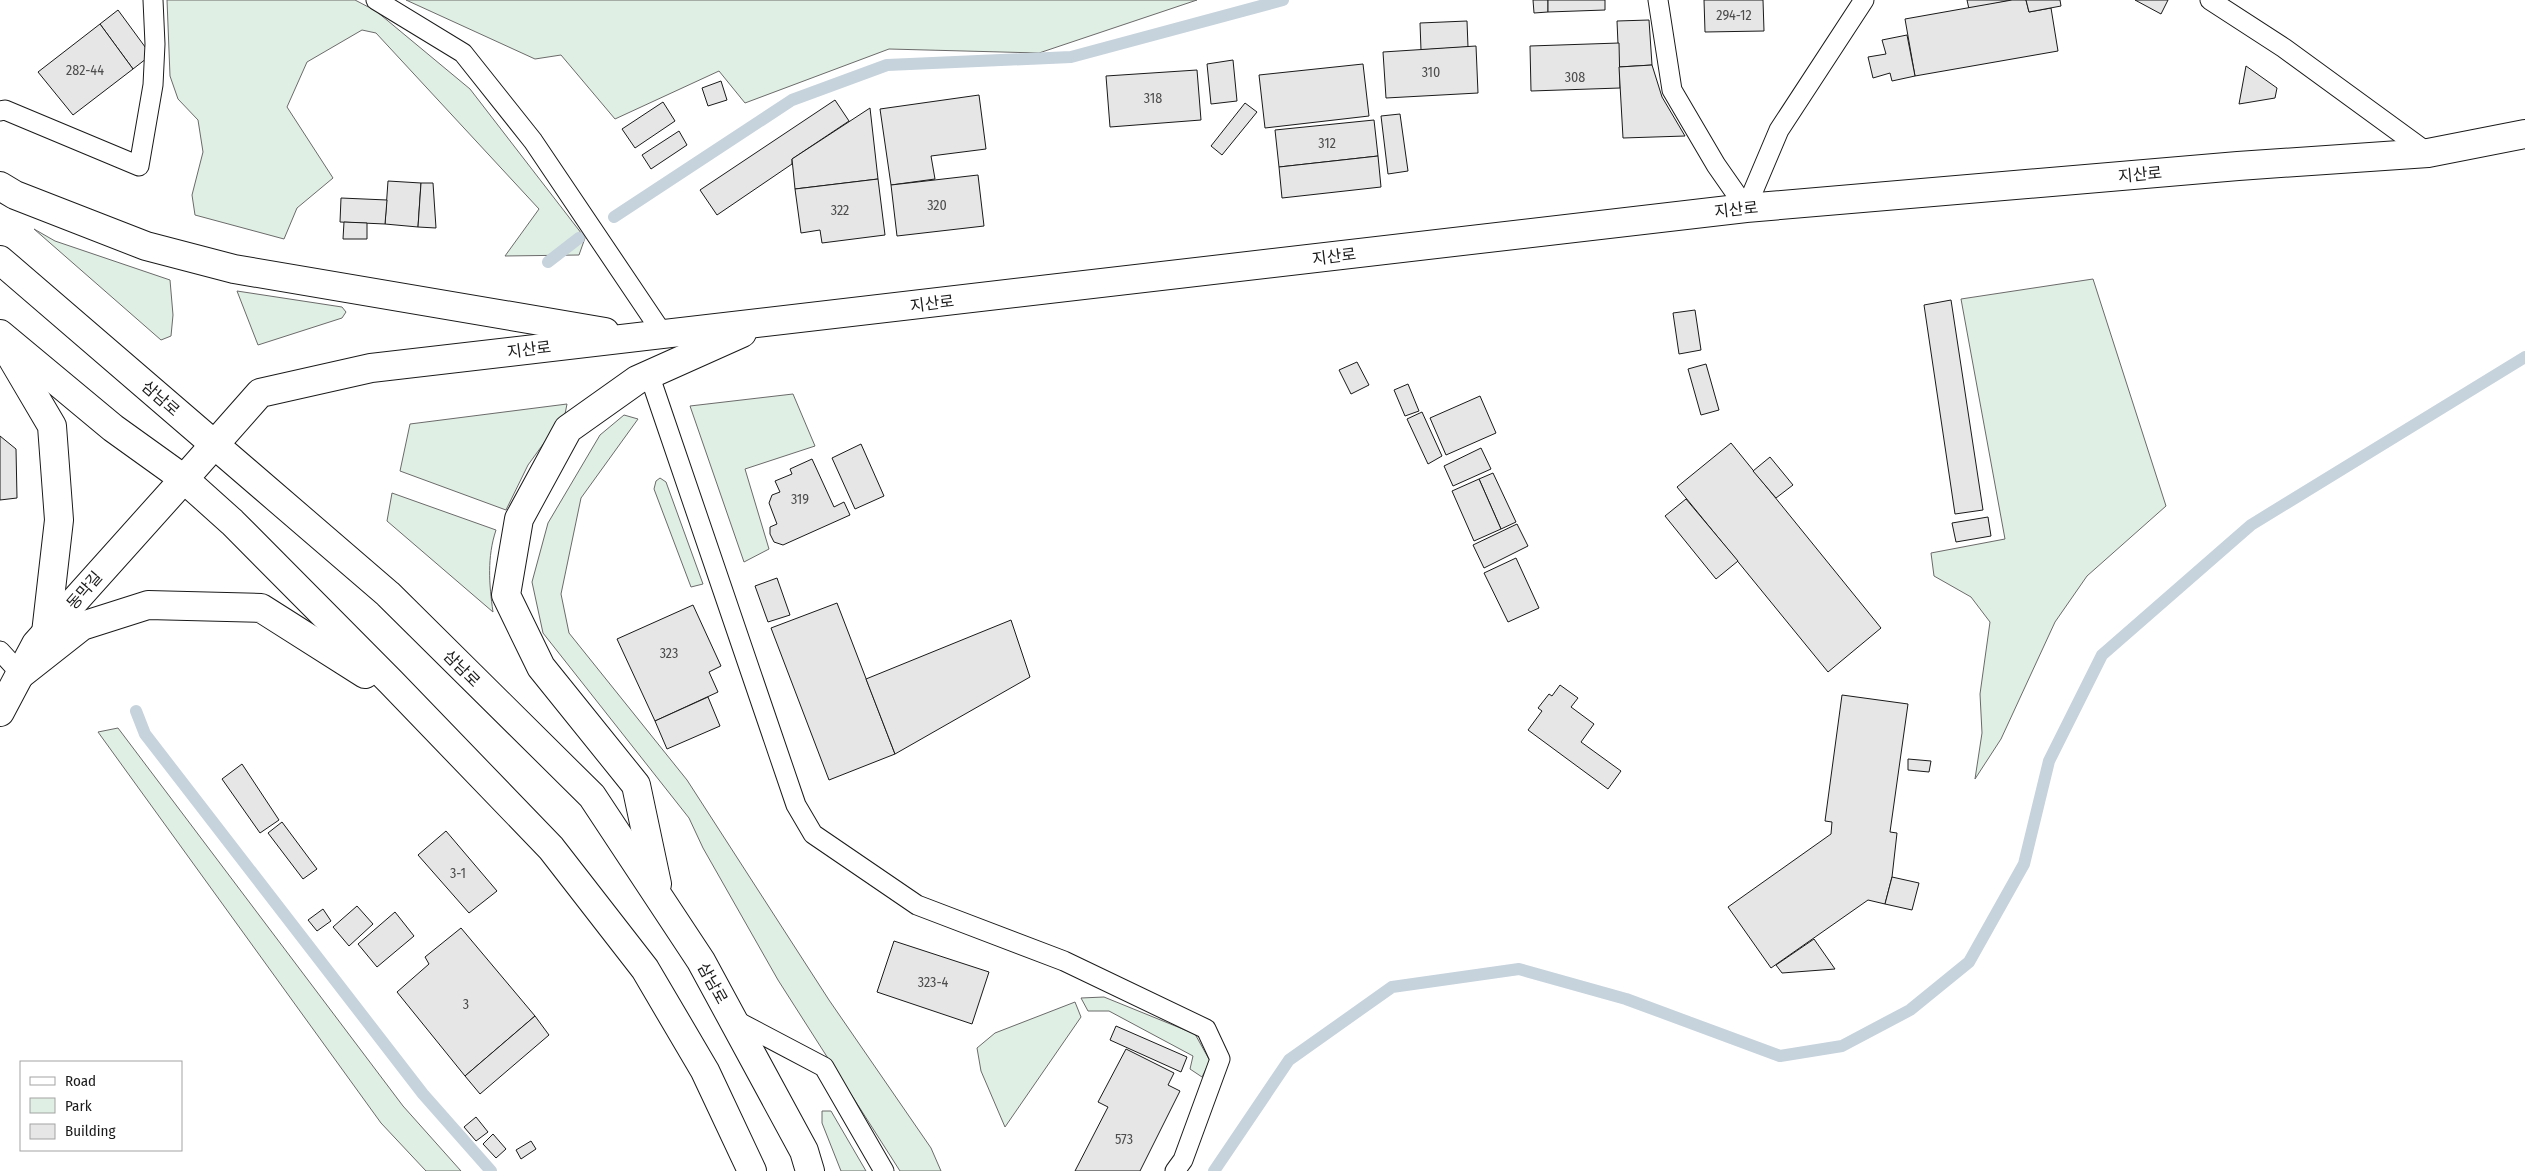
<svg xmlns="http://www.w3.org/2000/svg" width="2525" height="1171" font-family="'Fira Sans Condensed','Noto Sans KR',sans-serif">
	<style>
		.green { fill: #e0efe3; stroke: #6a6a6a }
		.lines { fill: none; stroke-linecap: round; stroke-linejoin: round }
		.stream { stroke: #c6d2dc; stroke-width: 12 }
		.building { fill: #e6e6e6; stroke: #1a1a1a }
		.lane-casing { stroke: #1a1a1a; stroke-width: 21 }
		.street-casing { stroke: #1a1a1a; stroke-width: 30 }
		.secondary-casing { stroke: #1a1a1a; stroke-width: 30 }
		.lane { stroke: #fff; stroke-width: 19 }
		.street { stroke: #fff; stroke-width: 28 }
		.secondary { stroke: #fff; stroke-width: 28 }
		.labels { text-anchor: middle; stroke-width: 4; stroke-linejoin: round; paint-order: stroke }
		.number-label { font-size: 14px; fill: #4d4d4d }
		.street-label { font-size: 16px; fill: #1a1a1a; stroke: #fff }
	</style>
	<rect width="100%" height="100%" fill="#fff"/>
	<g class="green">
		<path d="M 167,0 L 355,0 L 376,11 L 470,89 L 585,238 L 579,255 L 505,256 L 539,209 L 376,33 L 362,30 L 307,62 L 287,107 L 333,178 L 297,208 L 284,239 L 195,215 L 192,195 L 203,152 L 198,120 L 178,99 L 170,76 Z"/>
		<path d="M 406,0 L 1197,0 L 1039,53 L 889,49 L 745,103 L 719,71 L 615,119 L 561,55 L 535,59 Z"/>
		<path d="M 34,229 L 55,241 L 170,280 L 173,315 L 171,336 L 161,340 Z"/>
		<path d="M 2093,279 L 2166,506 L 2087,576 L 2055,622 L 2001,739 L 1975,779 L 1982,733 L 1980,694 L 1990,622 L 1971,597 L 1934,576 L 1931,553 L 2005,539 L 1961,299 Z"/>
		<path d="M 237,291 L 342,307 L 346,312 L 342,318 L 258,345 Z"/>
		<path d="M 793,394 L 815,446 L 745,469 L 769,549 L 744,562 L 690,406 Z"/>
		<path d="M 567,404 L 565,414 L 528,465 L 506,510 L 400,471 L 410,424 Z"/>
		<path d="M 624,415 L 638,419 L 581,498 L 561,594 L 569,633 L 687,780 L 829,1000 L 931,1148 L 941,1171 L 900,1171 L 778,980 L 703,848 L 689,818 L 543,633 L 532,582 L 548,523 L 600,435 Z"/>
		<path d="M 660,478 L 666,482 L 703,584 L 691,587 L 654,489 L 656,481 Z"/>
		<path d="M 392,493 L 496,530 C 487,557 489,584 493,612 L 387,521 Z"/>
		<path d="M 118,728 L 403,1106 L 461,1171 L 426,1171 L 381,1123 L 98,732 Z"/>
		<path d="M 1104,997 L 1195,1034 L 1210,1061 L 1202,1077 L 1190,1069 L 1193,1056 L 1109,1011 L 1088,1011 L 1081,998 Z"/>
		<path d="M 1075,1002 L 1081,1017 L 1005,1127 L 981,1071 L 977,1048 L 995,1033 Z"/>
		<path d="M 822,1111 L 831,1111 L 866,1171 L 841,1171 L 822,1123 Z"/>
	</g>
	<g class="lines">
		<g class="stream">
			<path d="M 614,217 L 792,100 L 887,65 L 1071,57 L 1283,0"/>
			<path d="M 548,262 L 579,238"/>
			<path d="M 136,711 L 145,734 L 423,1094 L 491,1171"/>
			<path d="M 1214,1171 L 1289,1060 L 1392,987 L 1519,969 L 1626,999 L 1780,1056 L 1842,1046 L 1910,1010 L 1969,962 L 2024,864 L 2049,761 L 2102,655 L 2251,525 L 2525,357"/>
		</g>
	</g>
	<g class="building">
		<path d="M 1533,0 L 1548,0 L 1548,12 L 1534,13 Z"/>
		<path d="M 1548,0 L 1605,0 L 1605,10 L 1548,12 Z"/>
		<path d="M 1704,0 L 1763,0 L 1764,31 L 1705,32 Z"/>
		<path d="M 1967,0 L 2012,0 L 1969,9 Z"/>
		<path d="M 2012,0 L 2026,0 L 2029,12 L 2051,8 L 2058,51 L 1915,76 L 1905,19 Z"/>
		<path d="M 2026,0 L 2060,0 L 2061,6 L 2029,12 Z"/>
		<path d="M 2135,0 L 2168,0 L 2161,14 Z"/>
		<path d="M 118,10 L 151,55 L 133,69 L 100,24 Z"/>
		<path d="M 1649,20 L 1652,65 L 1619,67 L 1617,21 Z"/>
		<path d="M 1467,21 L 1468,47 L 1421,50 L 1420,23 Z"/>
		<path d="M 100,24 L 133,69 L 73,115 L 38,72 Z"/>
		<path d="M 1907,35 L 1915,76 L 1892,81 L 1890,73 L 1873,78 L 1868,57 L 1886,54 L 1882,40 Z"/>
		<path d="M 1619,43 L 1620,88 L 1531,91 L 1530,46 Z"/>
		<path d="M 1476,46 L 1478,93 L 1386,98 L 1383,52 Z"/>
		<path d="M 1233,60 L 1237,101 L 1211,104 L 1207,64 Z"/>
		<path d="M 1363,64 L 1369,116 L 1265,128 L 1259,75 Z"/>
		<path d="M 1652,65 L 1662,97 L 1685,136 L 1623,138 L 1619,67 Z"/>
		<path d="M 2246,66 L 2277,88 L 2275,98 L 2239,104 Z"/>
		<path d="M 1197,70 L 1201,120 L 1110,127 L 1106,76 Z"/>
		<path d="M 721,81 L 727,100 L 708,106 L 702,88 Z"/>
		<path d="M 979,95 L 986,149 L 931,156 L 935,179 L 891,185 L 880,109 Z"/>
		<path d="M 835,100 L 849,121 L 792,159 L 792,164 L 717,215 L 700,190 Z"/>
		<path d="M 663,102 L 675,121 L 635,148 L 622,129 Z"/>
		<path d="M 1245,103 L 1257,112 L 1222,155 L 1211,146 Z"/>
		<path d="M 870,108 L 878,179 L 795,189 L 792,159 Z"/>
		<path d="M 1400,114 L 1408,171 L 1388,174 L 1381,116 Z"/>
		<path d="M 1374,120 L 1378,156 L 1279,167 L 1275,130 Z"/>
		<path d="M 679,131 L 687,145 L 651,169 L 642,155 Z"/>
		<path d="M 1378,156 L 1381,187 L 1282,198 L 1279,167 Z"/>
		<path d="M 978,175 L 984,226 L 897,236 L 891,185 Z"/>
		<path d="M 878,179 L 885,235 L 822,243 L 820,230 L 801,233 L 795,189 Z"/>
		<path d="M 388,181 L 421,183 L 418,227 L 385,224 Z"/>
		<path d="M 421,183 L 433,183 L 436,228 L 418,227 Z"/>
		<path d="M 341,198 L 387,200 L 385,224 L 340,222 Z"/>
		<path d="M 344,222 L 367,223 L 367,239 L 343,239 Z"/>
		<path d="M 1951,300 L 1983,510 L 1955,514 L 1924,305 Z"/>
		<path d="M 1695,310 L 1701,350 L 1679,354 L 1673,313 Z"/>
		<path d="M 1357,362 L 1369,385 L 1351,394 L 1339,370 Z"/>
		<path d="M 1706,364 L 1719,410 L 1701,415 L 1688,369 Z"/>
		<path d="M 1408,384 L 1419,411 L 1405,416 L 1394,390 Z"/>
		<path d="M 1480,396 L 1496,433 L 1446,455 L 1430,418 Z"/>
		<path d="M 1422,412 L 1442,456 L 1428,464 L 1407,419 Z"/>
		<path d="M 0,436 L 16,449 L 17,498 L 0,500 Z"/>
		<path d="M 1731,443 L 1881,628 L 1828,672 L 1677,487 Z"/>
		<path d="M 861,444 L 884,496 L 855,509 L 832,458 Z"/>
		<path d="M 1481,448 L 1491,469 L 1453,486 L 1444,466 Z"/>
		<path d="M 1770,457 L 1793,485 L 1776,498 L 1753,471 Z"/>
		<path d="M 812,459 L 834,507 L 844,502 L 850,515 L 783,545 L 774,542 L 770,534 L 770,527 L 777,524 L 769,503 L 772,495 L 780,492 L 775,481 L 792,474 L 790,469 Z"/>
		<path d="M 1493,473 L 1516,522 L 1501,529 L 1479,479 Z"/>
		<path d="M 1479,479 L 1501,529 L 1474,541 L 1452,491 Z"/>
		<path d="M 1686,499 L 1738,561 L 1716,579 L 1665,516 Z"/>
		<path d="M 1988,517 L 1991,536 L 1956,542 L 1952,523 Z"/>
		<path d="M 1517,524 L 1528,546 L 1484,568 L 1473,545 Z"/>
		<path d="M 1516,558 L 1539,608 L 1508,622 L 1484,573 Z"/>
		<path d="M 777,578 L 790,615 L 768,622 L 755,586 Z"/>
		<path d="M 837,603 L 895,754 L 829,780 L 771,628 Z"/>
		<path d="M 693,605 L 721,666 L 709,672 L 718,692 L 655,721 L 617,639 Z"/>
		<path d="M 1011,620 L 1030,677 L 895,754 L 866,679 Z"/>
		<path d="M 1560,685 L 1578,698 L 1571,707 L 1594,724 L 1581,742 L 1621,771 L 1608,789 L 1528,730 L 1542,711 L 1538,708 L 1549,694 L 1552,696 Z"/>
		<path d="M 1842,695 L 1908,704 L 1890,832 L 1897,833 L 1892,877 L 1885,904 L 1868,900 L 1771,968 L 1728,907 L 1831,834 L 1832,822 L 1825,821 Z"/>
		<path d="M 708,697 L 720,726 L 667,749 L 655,721 Z"/>
		<path d="M 1908,759 L 1931,761 L 1929,772 L 1908,770 Z"/>
		<path d="M 242,764 L 279,820 L 260,833 L 222,779 Z"/>
		<path d="M 282,822 L 317,869 L 303,879 L 268,833 Z"/>
		<path d="M 446,831 L 497,891 L 469,913 L 418,855 Z"/>
		<path d="M 1892,877 L 1919,883 L 1912,910 L 1885,904 Z"/>
		<path d="M 357,906 L 373,924 L 349,946 L 333,927 Z"/>
		<path d="M 323,909 L 331,921 L 317,931 L 308,920 Z"/>
		<path d="M 395,912 L 414,936 L 377,967 L 358,944 Z"/>
		<path d="M 461,928 L 535,1016 L 465,1076 L 397,992 L 429,964 L 425,957 Z"/>
		<path d="M 1814,939 L 1835,969 L 1782,973 L 1776,965 Z"/>
		<path d="M 894,941 L 989,972 L 972,1024 L 877,992 Z"/>
		<path d="M 535,1016 L 549,1035 L 480,1094 L 465,1076 Z"/>
		<path d="M 1116,1026 L 1187,1057 L 1181,1072 L 1110,1040 Z"/>
		<path d="M 1126,1049 L 1174,1073 L 1168,1085 L 1180,1091 L 1140,1171 L 1075,1171 L 1108,1107 L 1098,1102 Z"/>
		<path d="M 476,1117 L 488,1132 L 476,1141 L 464,1127 Z"/>
		<path d="M 493,1134 L 506,1149 L 496,1158 L 483,1144 Z"/>
		<path d="M 531,1141 L 536,1149 L 521,1159 L 516,1150 Z"/>
	</g>
	<g class="lines">
		<defs>
			<g id="lane">
				<path d="M 376,0 L 463,53 L 533,141 L 663,334"/>
				<path d="M 1658,0 L 1672,90 L 1716,165 L 1746,208"/>
				<path d="M 2210,0 L 2284,48 L 2428,153"/>
				<path d="M 0,111 L 5,110 L 139,166 L 153,85 L 155,44 L 153,0"/>
				<path d="M 1746,208 L 1779,130 L 1864,0"/>
				<path d="M 649,374 L 796,805 L 813,834 L 917,905 L 1064,961 L 1206,1029 L 1220,1059 L 1183,1160 L 1175,1171"/>
				<path d="M 0,651 L 21,674"/>
				<path d="M 733,1019 L 824,1067 L 884,1171"/>
			</g>
			<path id="street" d="M 0,712 L 36,644 L 184,479"/>
			<g id="secondary">
				<path d="M 0,186 L 15,195 L 146,246 L 234,269 L 605,332"/>
				<path d="M 0,260 L 388,594 L 592,796 L 701,961 L 804,1151 L 810,1171"/>
				<path d="M 0,334 L 113,428 L 184,479 L 232,522 L 391,682 L 551,848 L 645,969 L 705,1071 L 752,1171"/>
				<path d="M 5,346 L 52,426 L 59,520 L 46,633"/>
				<path d="M 184,479 L 260,393 L 371,368 L 1746,208 L 2238,166 L 2428,153 L 2525,134"/>
				<path d="M 21,674 L 82,626 L 148,605 L 261,608 L 365,674"/>
				<path d="M 657,884 L 636,785 L 541,667 L 506,595 L 519,519 L 568,429 L 637,380 L 742,333"/>
			</g>
		</defs>
		<use href="#lane" class="lane-casing"/>
		<use href="#street" class="street-casing"/>
		<use href="#secondary" class="secondary-casing"/>
		<use href="#lane" class="lane"/>
		<use href="#street" class="street"/>
		<use href="#secondary" class="secondary"/>
	</g>
	<g class="labels">
		<g class="number-label">
			<text x="1734" y="20">294-12</text>
			<text x="85" y="75">282-44</text>
			<text x="1431" y="77">310</text>
			<text x="1575" y="82">308</text>
			<text x="1153" y="103">318</text>
			<text x="1327" y="148">312</text>
			<text x="937" y="210">320</text>
			<text x="840" y="215">322</text>
			<text x="800" y="504">319</text>
			<text x="669" y="658">323</text>
			<text x="458" y="878">3-1</text>
			<text x="933" y="987">323-4</text>
			<text x="466" y="1009">3</text>
			<text x="1124" y="1144">573</text>
		</g>
		<g class="street-label">
			<text transform="translate(2140 174) rotate(-5)" y="6">지산로</text>
			<text transform="translate(1736 209) rotate(-6)" y="6">지산로</text>
			<text transform="translate(1334 256) rotate(-7)" y="6">지산로</text>
			<text transform="translate(932 303) rotate(-7)" y="6">지산로</text>
			<text transform="translate(529 349) rotate(-7)" y="6">지산로</text>
			<text transform="translate(161 398) rotate(41)" y="6">삼남로</text>
			<text transform="translate(84 590) rotate(-49)" y="6">동막길</text>
			<text transform="translate(462 668) rotate(45)" y="6">삼남로</text>
			<text transform="translate(713 983) rotate(61)" y="6">삼남로</text>
		</g>
	</g>
	<rect x="20" y="1061" width="162" height="90" fill="#ffffff" stroke="#a3a3a3"/>
	<rect x="30" y="1077" width="25" height="8" fill="#ffffff" stroke="#a3a3a3"/>
	<text x="65" y="1086" font-size="15" fill="#1a1a1a">Road</text>
	<rect x="30" y="1098" width="25" height="15" fill="#e0efe3" stroke="#a3a3a3"/>
	<text x="65" y="1111" font-size="15" fill="#1a1a1a">Park</text>
	<rect x="30" y="1124" width="25" height="15" fill="#e6e6e6" stroke="#a3a3a3"/>
	<text x="65" y="1136" font-size="15" fill="#1a1a1a">Building</text>
</svg>
